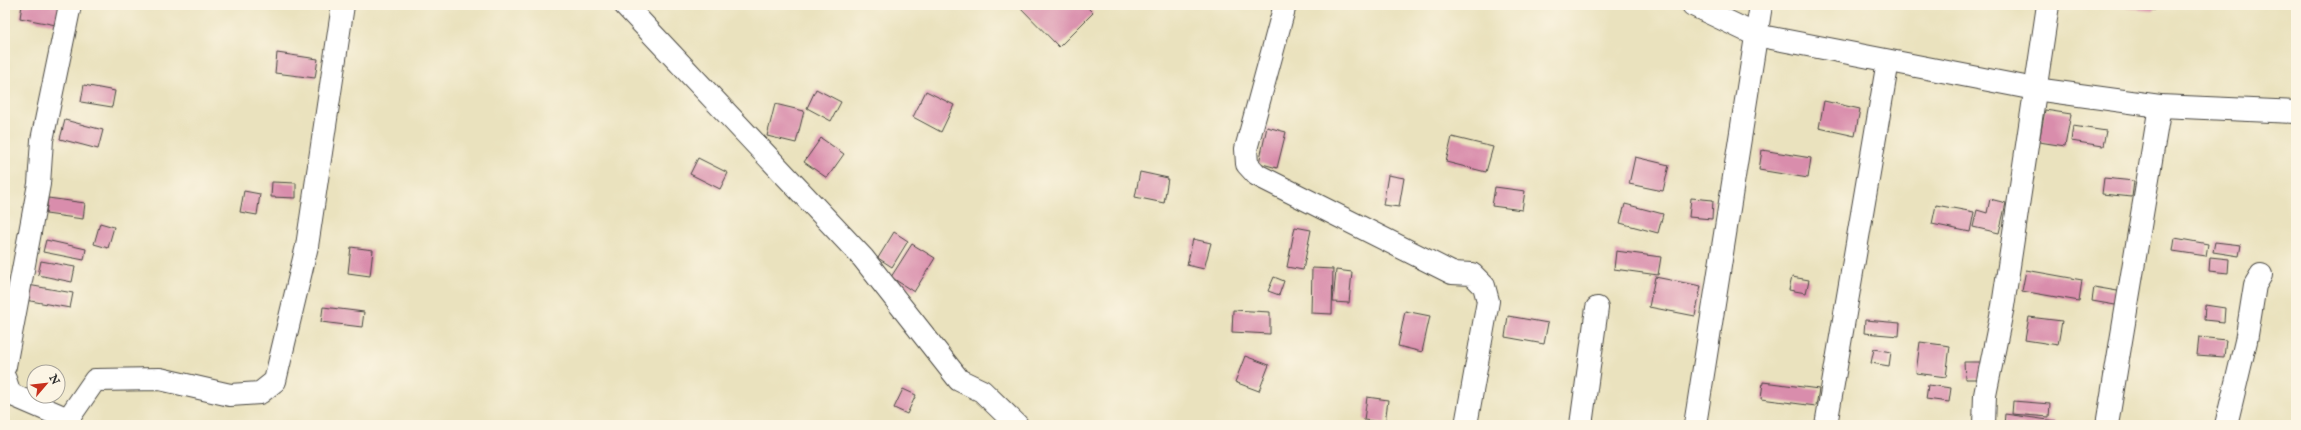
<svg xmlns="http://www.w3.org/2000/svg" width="2301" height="430" font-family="'IM FELL English',serif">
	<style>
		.building { fill: #d98dac }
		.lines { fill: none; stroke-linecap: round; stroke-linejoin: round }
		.street-casing { stroke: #484641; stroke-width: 24 }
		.street { stroke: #fff; stroke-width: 22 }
	</style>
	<rect width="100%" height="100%" fill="#fcf5e5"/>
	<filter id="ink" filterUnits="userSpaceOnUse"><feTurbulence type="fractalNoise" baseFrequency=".025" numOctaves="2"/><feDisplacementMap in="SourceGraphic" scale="8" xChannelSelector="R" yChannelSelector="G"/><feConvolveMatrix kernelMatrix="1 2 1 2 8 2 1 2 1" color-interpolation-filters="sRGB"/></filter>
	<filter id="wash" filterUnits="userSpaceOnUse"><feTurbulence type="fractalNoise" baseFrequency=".012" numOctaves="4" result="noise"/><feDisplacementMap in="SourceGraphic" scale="16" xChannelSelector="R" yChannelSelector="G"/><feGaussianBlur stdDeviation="0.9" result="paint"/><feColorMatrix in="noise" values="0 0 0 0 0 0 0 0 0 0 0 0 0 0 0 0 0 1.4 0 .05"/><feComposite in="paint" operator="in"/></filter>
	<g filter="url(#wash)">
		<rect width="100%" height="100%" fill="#eae2be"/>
		<g id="blocks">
			<g class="building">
				<path d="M 22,5 L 65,5 L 61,26 L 20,18 Z"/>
				<path d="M 1018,5 L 1085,5 L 1093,13 L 1059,47 Z"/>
				<path d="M 2128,5 L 2155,5 L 2155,10 L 2127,8 Z"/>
				<path d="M 277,53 L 318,59 L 315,78 L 275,73 Z"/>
				<path d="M 84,85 L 115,91 L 112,107 L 81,102 Z"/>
				<path d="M 816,89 L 841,102 L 831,121 L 807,108 Z"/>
				<path d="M 926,91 L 954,105 L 941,132 L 913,117 Z"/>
				<path d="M 1824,101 L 1860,109 L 1855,136 L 1819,128 Z"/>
				<path d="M 775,104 L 804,111 L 796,143 L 767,136 Z"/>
				<path d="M 2045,110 L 2071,114 L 2065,146 L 2039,142 Z"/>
				<path d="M 65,120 L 103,130 L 98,149 L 60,139 Z"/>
				<path d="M 2073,126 L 2106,131 L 2103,146 L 2071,141 Z"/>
				<path d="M 1267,127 L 1286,132 L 1277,168 L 1259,163 Z"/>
				<path d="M 1452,137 L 1493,147 L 1486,172 L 1446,162 Z"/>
				<path d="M 821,138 L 844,154 L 827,178 L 804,162 Z"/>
				<path d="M 1762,150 L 1811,158 L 1808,178 L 1759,170 Z"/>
				<path d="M 1635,157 L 1669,165 L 1663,191 L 1629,184 Z"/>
				<path d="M 698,158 L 728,173 L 720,189 L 690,174 Z"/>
				<path d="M 1140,172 L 1168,178 L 1164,203 L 1135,197 Z"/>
				<path d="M 1388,175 L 1404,178 L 1399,207 L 1383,205 Z"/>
				<path d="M 2104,178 L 2134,181 L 2132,197 L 2102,194 Z"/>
				<path d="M 272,182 L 296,183 L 296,198 L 271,197 Z"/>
				<path d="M 1495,187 L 1525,191 L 1522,210 L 1492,206 Z"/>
				<path d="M 244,191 L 260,194 L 257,215 L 240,212 Z"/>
				<path d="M 48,198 L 85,203 L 83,219 L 46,214 Z"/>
				<path d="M 1691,198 L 1713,200 L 1712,219 L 1689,217 Z"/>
				<path d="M 1990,199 L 2006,203 L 1999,233 L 1973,227 L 1977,210 L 1987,213 Z"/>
				<path d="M 1625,204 L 1663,214 L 1658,233 L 1620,223 Z"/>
				<path d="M 1936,205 L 1974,212 L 1970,232 L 1932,224 Z"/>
				<path d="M 100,223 L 114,227 L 108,248 L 94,244 Z"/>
				<path d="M 1295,227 L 1311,230 L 1303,270 L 1287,267 Z"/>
				<path d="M 894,232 L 908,241 L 892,267 L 878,258 Z"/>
				<path d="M 2175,238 L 2208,244 L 2206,256 L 2173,251 Z"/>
				<path d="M 1193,239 L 1211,243 L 1204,269 L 1187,265 Z"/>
				<path d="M 46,240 L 86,249 L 84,260 L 43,252 Z"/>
				<path d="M 2215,242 L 2241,245 L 2239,256 L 2213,252 Z"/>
				<path d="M 912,244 L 935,258 L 914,292 L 891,277 Z"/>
				<path d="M 351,247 L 373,250 L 370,276 L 348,273 Z"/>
				<path d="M 1616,251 L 1661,257 L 1658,275 L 1614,269 Z"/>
				<path d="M 2295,256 L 2296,256 L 2296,267 L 2293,267 Z"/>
				<path d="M 2210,257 L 2229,259 L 2228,273 L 2209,271 Z"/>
				<path d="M 41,261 L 75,267 L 72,282 L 38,275 Z"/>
				<path d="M 1312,268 L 1333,269 L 1332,314 L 1311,313 Z"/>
				<path d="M 1336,270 L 1352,272 L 1349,303 L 1333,302 Z"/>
				<path d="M 2026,270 L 2082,280 L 2079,301 L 2022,291 Z"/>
				<path d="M 1274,277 L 1284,281 L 1279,295 L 1268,291 Z"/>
				<path d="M 1655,277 L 1701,286 L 1695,316 L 1649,307 Z"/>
				<path d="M 1792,277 L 1809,280 L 1806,293 L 1789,290 Z"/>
				<path d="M 28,285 L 73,293 L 70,308 L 25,300 Z"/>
				<path d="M 2094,287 L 2123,292 L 2121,306 L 2092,301 Z"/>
				<path d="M 2205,305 L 2225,308 L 2224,322 L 2204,320 Z"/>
				<path d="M 323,307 L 364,312 L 362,327 L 321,322 Z"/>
				<path d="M 1233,310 L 1270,312 L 1270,334 L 1232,332 Z"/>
				<path d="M 1405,311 L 1430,316 L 1422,352 L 1398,346 Z"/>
				<path d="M 1508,316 L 1548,323 L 1544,344 L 1505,337 Z"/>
				<path d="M 2029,317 L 2062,321 L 2058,345 L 2025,340 Z"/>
				<path d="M 1865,320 L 1900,323 L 1899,336 L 1864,333 Z"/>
				<path d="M 2199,337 L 2226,340 L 2224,357 L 2197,355 Z"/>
				<path d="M 1920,342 L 1950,346 L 1946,377 L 1916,373 Z"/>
				<path d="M 1874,349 L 1891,352 L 1889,366 L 1871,363 Z"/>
				<path d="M 1245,356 L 1269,365 L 1259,391 L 1235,382 Z"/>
				<path d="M 1964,362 L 1983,362 L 1983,379 L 1965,379 Z"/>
				<path d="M 1763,382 L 1819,389 L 1816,406 L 1761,399 Z"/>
				<path d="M 1928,385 L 1951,388 L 1949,402 L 1926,399 Z"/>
				<path d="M 903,389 L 916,395 L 907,414 L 894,408 Z"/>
				<path d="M 1367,397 L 1388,400 L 1385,423 L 1364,420 Z"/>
				<path d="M 2013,401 L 2050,404 L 2049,417 L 2012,414 Z"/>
				<path d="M 2005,414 L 2056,421 L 2056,425 L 2004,425 Z"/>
			</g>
		</g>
	</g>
	<g filter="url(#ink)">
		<use href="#blocks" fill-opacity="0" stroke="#484641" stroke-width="1"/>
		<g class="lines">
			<defs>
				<g id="street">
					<path d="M 625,5 L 863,258 L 959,380 L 982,391 L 1017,425"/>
					<path d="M 1285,5 L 1246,149 L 1247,164 L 1257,175 L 1452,273 L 1472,274 L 1484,286 L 1488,301 L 1466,425"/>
					<path d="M 1693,5 L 1756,35 L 2035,89 L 2160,106 L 2296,112"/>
					<path d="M 5,366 L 39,184 L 42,140 L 70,5"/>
					<path d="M 5,379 L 10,394 L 68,419"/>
					<path d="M 67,425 L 68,419 L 95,380 L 160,379 L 230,395 L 260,393 L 275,381 L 307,246 L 343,5"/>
					<path d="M 1581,425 L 1597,308"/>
					<path d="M 1695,425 L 1761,5"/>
					<path d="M 1826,425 L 1888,61"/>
					<path d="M 1984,425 L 1985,395 L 2003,306 L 2048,5"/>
					<path d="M 2107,425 L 2160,106"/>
					<path d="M 2226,425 L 2246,341 L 2255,285 L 2261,275"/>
				</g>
			</defs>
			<use href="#street" class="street-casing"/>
			<use href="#street" class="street"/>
		</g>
	</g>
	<rect width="2301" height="430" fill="none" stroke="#fcf5e5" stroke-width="20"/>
	<g transform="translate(46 384) rotate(62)"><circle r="19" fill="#fcf5e5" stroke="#a8a49b"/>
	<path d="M0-3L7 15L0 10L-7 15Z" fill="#c8321e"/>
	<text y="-6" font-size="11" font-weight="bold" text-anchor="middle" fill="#2b2b2b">N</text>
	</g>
</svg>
